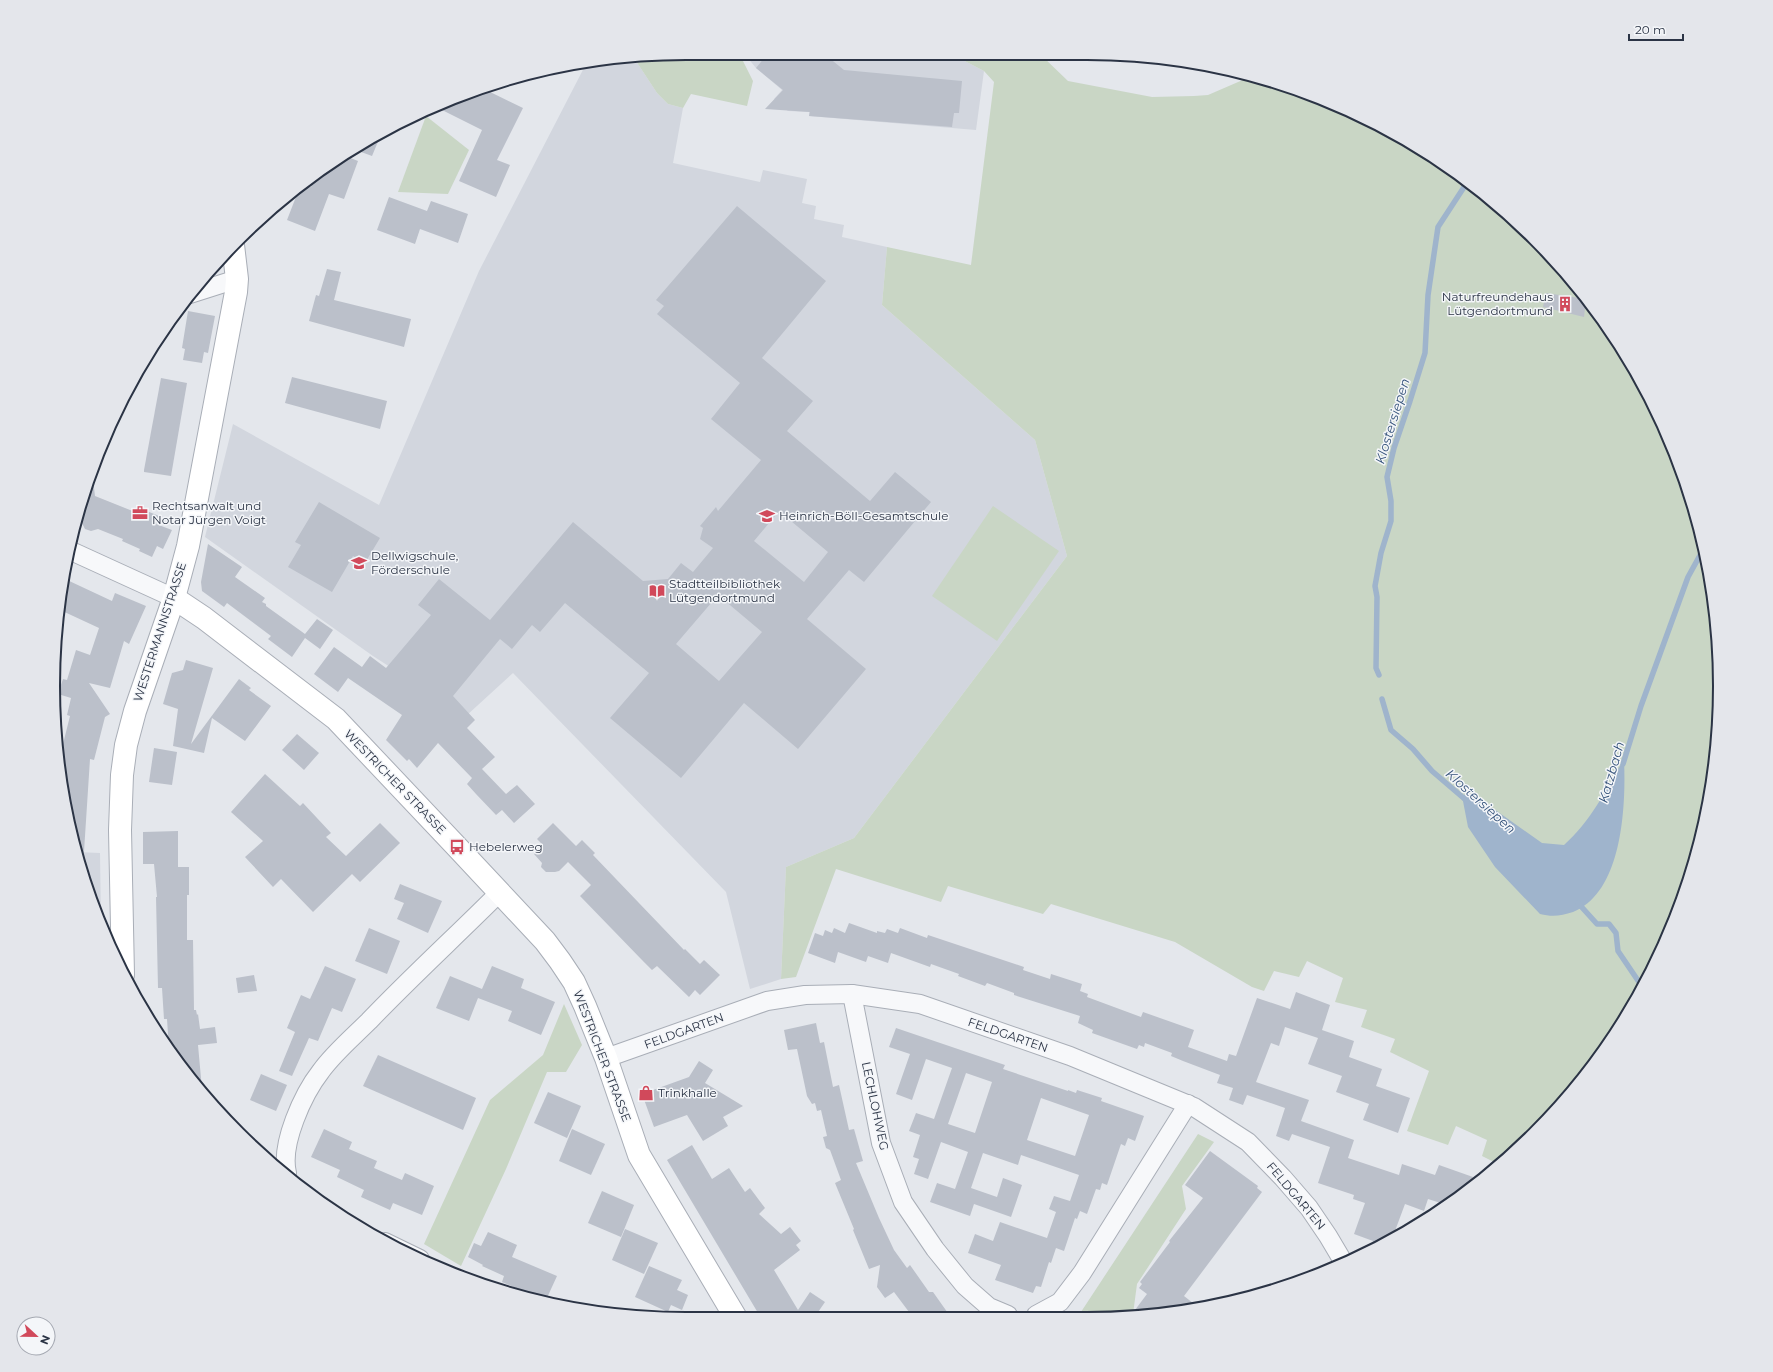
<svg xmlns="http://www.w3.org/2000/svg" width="1773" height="1372" font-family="Montserrat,sans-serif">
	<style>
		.built { fill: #d2d6de }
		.green { fill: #c9d6c5 }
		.water { fill: #9fb4cc }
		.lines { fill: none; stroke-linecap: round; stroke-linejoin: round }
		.stream { stroke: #9fb4cc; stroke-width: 5.5 }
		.building { fill: #bbc0ca; fill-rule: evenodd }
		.street-casing { stroke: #a9aeb7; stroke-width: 20 }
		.secondary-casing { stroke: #a9aeb7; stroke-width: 24 }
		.street { stroke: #f7f8fa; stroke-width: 18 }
		.secondary { stroke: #fff; stroke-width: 22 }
		.labels { text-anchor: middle; stroke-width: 3; stroke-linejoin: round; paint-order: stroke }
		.poi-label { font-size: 12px; fill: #2b3445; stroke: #f4f6f9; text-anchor: start }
		.street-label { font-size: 12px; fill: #2b3445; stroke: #f4f6f9 }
		.water-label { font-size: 13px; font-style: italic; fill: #34527a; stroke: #f4f6f9 }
		.rim { fill: none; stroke: #2b3445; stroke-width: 2 }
	</style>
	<rect width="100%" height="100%" fill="#e4e7ec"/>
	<g class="built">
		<path d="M 955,56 L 984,71 L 976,130 L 809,116 L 809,112 L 788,111 L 774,99 L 782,90 L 756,68 L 747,57 Z"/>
		<path d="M 603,58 L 634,58 L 657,93 L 668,104 L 683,108 L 673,163 L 760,182 L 763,170 L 807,179 L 802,203 L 816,206 L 814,219 L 844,225 L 842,237 L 887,247 L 882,305 L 1035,440 L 1067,556 L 854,838 L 786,867 L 781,979 L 750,989 L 726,892 L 513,673 L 466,716 L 373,656 L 205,537 L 233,424 L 379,505 L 479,271 L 587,62 Z"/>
		<path d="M 76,852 L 100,853 L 101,925 L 87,889 Z"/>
	</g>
	<g class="green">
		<path d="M 1041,55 L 1068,81 L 1152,97 L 1194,96 L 1208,95 L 1252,76 L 1290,87 L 1367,118 L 1473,184 L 1563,268 L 1613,335 L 1672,444 L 1708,563 L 1720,686 L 1708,810 L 1672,928 L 1613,1038 L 1534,1134 L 1498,1164 L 1482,1156 L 1487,1140 L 1456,1126 L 1448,1145 L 1407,1131 L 1429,1071 L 1390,1052 L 1395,1039 L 1361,1027 L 1367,1010 L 1335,1002 L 1343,978 L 1307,961 L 1299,977 L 1274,971 L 1264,991 L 1252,987 L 1175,942 L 1051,904 L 1043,914 L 948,886 L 941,902 L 836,869 L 796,977 L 781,979 L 786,867 L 854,838 L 1067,556 L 1035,440 L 882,305 L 887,247 L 971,265 L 994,82 L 984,71 L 955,56 Z"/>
		<path d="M 741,57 L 753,81 L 747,106 L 691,94 L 683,108 L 668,104 L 657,93 L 634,58 Z"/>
		<path d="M 426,116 L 469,150 L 448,194 L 398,192 Z"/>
		<path d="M 993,506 L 1059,551 L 997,641 L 932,596 Z"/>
		<path d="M 564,1004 L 582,1045 L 566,1072 L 547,1072 L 506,1169 L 461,1266 L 424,1244 L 490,1100 L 543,1055 Z"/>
		<path d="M 1198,1134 L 1214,1142 L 1182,1186 L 1186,1209 L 1137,1284 L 1133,1314 L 1079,1315 Z"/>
	</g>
	<path class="water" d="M 1624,759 C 1626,805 1623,892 1573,912 C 1561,916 1552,917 1540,914 L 1495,867 L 1468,827 L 1462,796 L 1468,793 L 1477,797 L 1542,843 L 1564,845 C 1591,821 1606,790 1624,759 Z"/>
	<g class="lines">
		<g class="stream">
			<path d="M 1379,675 L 1376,668 L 1377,597 L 1375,586 L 1381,553 L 1391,521 L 1391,501 L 1387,477 L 1394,448 L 1410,401 L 1425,353 L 1428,295 L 1438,227 L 1468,181"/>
			<path d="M 1382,699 L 1391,730 L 1413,749 L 1432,771 L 1467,801"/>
			<path d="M 1623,764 L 1641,706 L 1688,577 L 1704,548"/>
			<path d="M 1578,903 L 1597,924 L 1609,924 L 1616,933 L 1618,951 L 1641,985"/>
		</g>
	</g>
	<g class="building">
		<path d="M 765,57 L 828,57 L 844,70 L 962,81 L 959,113 L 954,113 L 952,127 L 809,116 L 810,112 L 765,109 L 783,90 L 756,68 Z"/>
		<path d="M 482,88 L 523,108 L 497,160 L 510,165 L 496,197 L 459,181 L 482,130 L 434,106 Z"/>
		<path d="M 382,132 L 372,156 L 353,149 L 369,138 Z"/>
		<path d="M 343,155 L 358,161 L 344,199 L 329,194 L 315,231 L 287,220 L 301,184 L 311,187 L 316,174 Z"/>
		<path d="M 389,197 L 427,211 L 431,201 L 468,214 L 458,243 L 420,229 L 415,244 L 377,230 Z"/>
		<path d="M 737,206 L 826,281 L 762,358 L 813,401 L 787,431 L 870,501 L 895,472 L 931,502 L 864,582 L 849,570 L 807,619 L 866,669 L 798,749 L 744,703 L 681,778 L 610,718 L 649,673 L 565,603 L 540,632 L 532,625 L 512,649 L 500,639 L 453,696 L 475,720 L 467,728 L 495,757 L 482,769 L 506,794 L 517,785 L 535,804 L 514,823 L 502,810 L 496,815 L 476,794 L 467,784 L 472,778 L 438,743 L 417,768 L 409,759 L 407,761 L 386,740 L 402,715 L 348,678 L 338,692 L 314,674 L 334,647 L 362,667 L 370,656 L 386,668 L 431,615 L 418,605 L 439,579 L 490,620 L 573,522 L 643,581 L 668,579 L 681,563 L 693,572 L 713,548 L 700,539 L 703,528 L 700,526 L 716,507 L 718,511 L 761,460 L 711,419 L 740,383 L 657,314 L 664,306 L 656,300 ZM 779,511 L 828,552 L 804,582 L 754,541 ZM 718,595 L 762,632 L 719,681 L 676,644 Z"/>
		<path d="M 327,269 L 341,272 L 334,300 L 411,319 L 404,347 L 309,321 L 316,295 L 319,296 Z"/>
		<path d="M 1546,293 L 1586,299 L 1584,317 L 1543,307 Z"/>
		<path d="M 188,311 L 215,316 L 208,353 L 204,352 L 202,363 L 183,360 L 185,349 L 182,348 Z"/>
		<path d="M 292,377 L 387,401 L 380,429 L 285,403 Z"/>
		<path d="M 161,378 L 187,383 L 171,476 L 144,472 L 144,470 Z"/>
		<path d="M 92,471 L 95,496 L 135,512 L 137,507 L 159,516 L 156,524 L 172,530 L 163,549 L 157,546 L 152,557 L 139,551 L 140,549 L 122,541 L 123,539 L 98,529 L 91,531 L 85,529 L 82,523 L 75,520 Z"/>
		<path d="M 319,502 L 380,538 L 365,563 L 353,556 L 332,592 L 288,567 L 301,545 L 295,542 Z"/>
		<path d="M 208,544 L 242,567 L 235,577 L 265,598 L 262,602 L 266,604 L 266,606 L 305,634 L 317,619 L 333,630 L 320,649 L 305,638 L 292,657 L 268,639 L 271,636 L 227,603 L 224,607 L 202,591 L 201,582 Z"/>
		<path d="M 65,579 L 112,601 L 115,593 L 146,606 L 129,644 L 124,641 L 110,688 L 89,683 L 110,714 L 105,717 L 94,760 L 90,759 L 83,867 L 81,868 L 65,809 L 60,756 L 70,716 L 67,715 L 71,698 L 58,694 L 63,679 L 67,680 L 76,650 L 90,655 L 99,628 L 58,609 L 62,587 Z"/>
		<path d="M 186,660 L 213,668 L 191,744 L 239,679 L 251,688 L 249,690 L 271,706 L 245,741 L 212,718 L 204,753 L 173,746 L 178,709 L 163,704 L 172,673 L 183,670 Z"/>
		<path d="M 297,734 L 319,753 L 304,770 L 282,750 Z"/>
		<path d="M 154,748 L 177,752 L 172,785 L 149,782 Z"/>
		<path d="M 265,774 L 300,806 L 303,803 L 331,833 L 326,837 L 346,856 L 380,823 L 400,843 L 360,882 L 352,874 L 313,912 L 281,879 L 273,887 L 245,857 L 263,841 L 231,812 Z"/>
		<path d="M 553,823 L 576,846 L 582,840 L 595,853 L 593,855 L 684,950 L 685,949 L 700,964 L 704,960 L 720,975 L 700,995 L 695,990 L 689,997 L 657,966 L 652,970 L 642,960 L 580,896 L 591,885 L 568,862 L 559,871 L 555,872 L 546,872 L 541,867 L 542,863 L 534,854 L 543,845 L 537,839 Z"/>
		<path d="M 178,831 L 178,867 L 189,867 L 189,895 L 187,895 L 187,940 L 193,940 L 194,1010 L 196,1010 L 197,1015 L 198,1014 L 200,1029 L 215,1027 L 217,1043 L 198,1045 L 202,1089 L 169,1049 L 167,1019 L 164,1019 L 162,988 L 158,988 L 156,897 L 157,897 L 154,864 L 143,864 L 143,832 Z"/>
		<path d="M 400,884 L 442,901 L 428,933 L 397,919 L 404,903 L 394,899 Z"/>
		<path d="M 849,923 L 877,933 L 877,931 L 885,933 L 887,929 L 898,933 L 900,928 L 927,938 L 928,935 L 1024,967 L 1023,970 L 1050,979 L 1051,974 L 1082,984 L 1080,991 L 1088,994 L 1087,997 L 1141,1017 L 1143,1012 L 1194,1030 L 1188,1047 L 1227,1061 L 1229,1054 L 1236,1056 L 1257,998 L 1290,1009 L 1296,992 L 1330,1005 L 1322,1030 L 1354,1041 L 1349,1057 L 1382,1069 L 1376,1086 L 1410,1098 L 1398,1133 L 1363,1120 L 1369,1104 L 1336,1092 L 1342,1076 L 1308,1064 L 1318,1038 L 1285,1027 L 1279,1046 L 1271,1043 L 1256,1082 L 1309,1100 L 1301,1121 L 1354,1140 L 1348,1158 L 1399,1175 L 1402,1164 L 1435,1175 L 1439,1165 L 1473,1177 L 1469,1187 L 1447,1205 L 1428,1199 L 1424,1211 L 1405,1204 L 1392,1239 L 1369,1253 L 1373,1241 L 1354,1234 L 1365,1203 L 1353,1199 L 1354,1195 L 1318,1183 L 1330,1147 L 1292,1134 L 1289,1141 L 1276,1136 L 1285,1108 L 1247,1095 L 1243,1105 L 1229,1100 L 1233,1088 L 1217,1083 L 1220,1075 L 1183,1061 L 1171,1056 L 1172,1053 L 1145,1043 L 1144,1047 L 1139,1045 L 1137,1049 L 1092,1033 L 1093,1030 L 1078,1023 L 1080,1016 L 1014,995 L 1014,993 L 987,983 L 985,986 L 958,976 L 959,974 L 931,964 L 930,967 L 891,953 L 888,963 L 868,956 L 866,962 L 838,952 L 835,963 L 808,953 L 815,933 L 823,936 L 825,930 L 832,933 L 834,928 L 845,933 Z"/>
		<path d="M 369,928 L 400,941 L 387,974 L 355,961 Z"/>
		<path d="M 325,966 L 356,979 L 342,1012 L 332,1008 L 318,1041 L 309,1038 L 292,1076 L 279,1071 L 295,1032 L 287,1028 L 301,995 L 310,999 Z"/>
		<path d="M 492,966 L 524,979 L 521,988 L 555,1002 L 541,1035 L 508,1021 L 512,1011 L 478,998 L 469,1021 L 436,1008 L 450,976 L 482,989 Z"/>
		<path d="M 254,975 L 257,991 L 238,993 L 236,978 Z"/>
		<path d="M 816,1023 L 820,1043 L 824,1042 L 833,1087 L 839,1085 L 849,1130 L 854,1129 L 863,1161 L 856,1163 L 879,1218 L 894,1250 L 907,1268 L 910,1265 L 929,1292 L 933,1292 L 950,1316 L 912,1316 L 894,1292 L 885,1298 L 877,1287 L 880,1265 L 869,1269 L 853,1230 L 854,1229 L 835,1183 L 841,1180 L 830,1150 L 826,1148 L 823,1137 L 827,1136 L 821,1110 L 817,1111 L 815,1103 L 812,1104 L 807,1096 L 797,1049 L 788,1050 L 784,1030 Z"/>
		<path d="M 896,1028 L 1005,1065 L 1003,1069 L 1068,1091 L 1068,1090 L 1076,1093 L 1077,1090 L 1102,1098 L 1101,1101 L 1144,1116 L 1135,1141 L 1128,1138 L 1125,1146 L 1121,1144 L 1107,1185 L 1102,1183 L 1100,1190 L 1096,1189 L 1087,1214 L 1080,1211 L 1077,1219 L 1075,1218 L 1064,1251 L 1056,1248 L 1051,1263 L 1049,1262 L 1041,1287 L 1036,1286 L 1033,1293 L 995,1280 L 1001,1265 L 968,1253 L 975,1234 L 993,1241 L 1000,1222 L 1047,1238 L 1056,1212 L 1049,1209 L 1054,1196 L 1070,1201 L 1079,1175 L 1021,1155 L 1018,1165 L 983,1153 L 971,1188 L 997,1197 L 1003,1178 L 1022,1185 L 1011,1217 L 974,1204 L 970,1216 L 930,1202 L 937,1183 L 955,1189 L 968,1152 L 941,1142 L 928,1179 L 914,1174 L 919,1159 L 913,1157 L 920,1135 L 909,1131 L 916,1113 L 934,1119 L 952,1068 L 926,1059 L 912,1100 L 896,1094 L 910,1054 L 889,1047 ZM 966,1073 L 992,1082 L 975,1133 L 948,1124 ZM 1041,1098 L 1089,1115 L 1075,1156 L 1027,1140 Z"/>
		<path d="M 378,1055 L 476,1098 L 463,1130 L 363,1086 Z"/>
		<path d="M 699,1061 L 713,1070 L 705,1083 L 743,1106 L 723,1117 L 728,1126 L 703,1141 L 687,1115 L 654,1127 L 642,1094 L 689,1077 Z"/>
		<path d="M 261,1074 L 287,1085 L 276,1111 L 250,1100 Z"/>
		<path d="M 548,1092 L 581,1106 L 567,1138 L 534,1123 Z"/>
		<path d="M 324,1129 L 352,1142 L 349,1149 L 377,1161 L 374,1168 L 402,1180 L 405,1173 L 434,1186 L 422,1215 L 393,1203 L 390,1210 L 361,1197 L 364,1190 L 337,1177 L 340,1170 L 311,1157 Z"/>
		<path d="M 572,1129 L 605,1144 L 591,1175 L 559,1161 Z"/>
		<path d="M 692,1145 L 712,1179 L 729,1168 L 745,1192 L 750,1188 L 765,1208 L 759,1214 L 781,1234 L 790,1227 L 801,1241 L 796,1245 L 800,1250 L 774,1270 L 798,1310 L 810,1292 L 825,1302 L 814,1318 L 761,1318 L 667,1160 Z"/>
		<path d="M 1210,1151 L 1258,1186 L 1257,1188 L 1262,1192 L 1184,1296 L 1198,1307 L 1169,1314 L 1132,1314 L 1147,1294 L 1139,1288 L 1142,1284 L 1140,1282 L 1170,1242 L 1169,1241 L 1203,1198 L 1185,1185 Z"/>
		<path d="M 602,1191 L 634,1205 L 621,1237 L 588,1223 Z"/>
		<path d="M 625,1229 L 658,1243 L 644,1274 L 612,1260 Z"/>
		<path d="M 488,1232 L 517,1245 L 512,1257 L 557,1276 L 546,1300 L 514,1293 L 516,1288 L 502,1282 L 504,1276 L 482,1266 L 483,1265 L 468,1257 L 474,1243 L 481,1246 Z"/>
		<path d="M 649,1266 L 682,1280 L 677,1290 L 688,1295 L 682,1310 L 671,1305 L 668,1312 L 635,1297 Z"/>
	</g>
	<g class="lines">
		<defs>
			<g id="street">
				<path d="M 190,294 L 237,279"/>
				<path d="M 69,550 L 174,598"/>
				<path d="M 852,994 L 881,1143 L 903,1202 L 935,1249 L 965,1286 L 989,1307 L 1008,1315"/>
				<path d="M 606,1058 L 767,1001 L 805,995 L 852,994 L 920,1004 L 1070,1056 L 1194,1107 L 1248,1142 L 1283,1178 L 1309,1208 L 1328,1236 L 1344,1263"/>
				<path d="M 287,1173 C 280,1144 303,1094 321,1071 C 334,1053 353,1037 369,1021 C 411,977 456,936 499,893"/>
				<path d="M 385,1242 L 420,1259"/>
				<path d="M 1036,1315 L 1060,1302 L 1082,1273 L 1188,1104"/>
			</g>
			<g id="secondary">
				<path d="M 174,598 L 204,618 L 336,719 L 457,847 L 545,941 L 560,961 L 574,982 L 585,1006 L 606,1058 L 639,1155 L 736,1318"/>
				<path d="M 123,975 L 120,830 L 122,775 L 126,745 L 135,711 L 174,598 L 188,546 L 236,292 L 237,279 L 233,245"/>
			</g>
		</defs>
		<use href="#street" class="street-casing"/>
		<use href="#secondary" class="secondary-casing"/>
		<use href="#street" class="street"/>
		<use href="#secondary" class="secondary"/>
	</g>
	<defs>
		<symbol id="building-bare" viewBox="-9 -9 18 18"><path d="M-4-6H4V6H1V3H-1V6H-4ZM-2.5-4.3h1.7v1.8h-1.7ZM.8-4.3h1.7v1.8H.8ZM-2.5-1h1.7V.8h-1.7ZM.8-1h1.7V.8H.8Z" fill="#d1495b" stroke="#f4f6f9" stroke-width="2.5" paint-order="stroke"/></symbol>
		<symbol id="office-bare" viewBox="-9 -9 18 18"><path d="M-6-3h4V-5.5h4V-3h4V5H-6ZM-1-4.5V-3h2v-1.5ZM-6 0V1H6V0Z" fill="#d1495b" stroke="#f4f6f9" stroke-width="2.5" paint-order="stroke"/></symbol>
		<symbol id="school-bare" viewBox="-9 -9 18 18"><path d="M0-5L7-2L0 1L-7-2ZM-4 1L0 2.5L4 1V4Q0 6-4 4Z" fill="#d1495b" stroke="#f4f6f9" stroke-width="2.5" paint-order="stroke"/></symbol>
		<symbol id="library-bare" viewBox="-9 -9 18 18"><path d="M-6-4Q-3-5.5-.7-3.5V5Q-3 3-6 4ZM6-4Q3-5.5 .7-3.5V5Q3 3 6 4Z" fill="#d1495b" stroke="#f4f6f9" stroke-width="2.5" paint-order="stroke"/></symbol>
		<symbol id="bus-bare" viewBox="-9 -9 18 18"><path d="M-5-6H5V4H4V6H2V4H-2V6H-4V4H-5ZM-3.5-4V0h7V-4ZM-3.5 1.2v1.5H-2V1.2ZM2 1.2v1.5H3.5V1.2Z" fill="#d1495b" stroke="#f4f6f9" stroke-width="2.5" paint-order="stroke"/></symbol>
		<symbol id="shop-bare" viewBox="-9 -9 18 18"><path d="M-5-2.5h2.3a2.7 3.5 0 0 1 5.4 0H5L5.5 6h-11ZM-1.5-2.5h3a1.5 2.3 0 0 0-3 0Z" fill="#d1495b" stroke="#f4f6f9" stroke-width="2.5" paint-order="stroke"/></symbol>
	</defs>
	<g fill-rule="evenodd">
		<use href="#building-bare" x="1554" y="293" width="22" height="22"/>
		<use href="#office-bare" x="129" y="502" width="22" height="22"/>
		<use href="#school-bare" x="756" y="505" width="22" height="22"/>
		<use href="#school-bare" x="348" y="552" width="22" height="22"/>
		<use href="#library-bare" x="646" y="580" width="22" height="22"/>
		<use href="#bus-bare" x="446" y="836" width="22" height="22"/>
		<use href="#shop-bare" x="635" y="1082" width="22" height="22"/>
	</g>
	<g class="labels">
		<g class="poi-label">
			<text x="1553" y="301" text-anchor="end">Naturfreundehaus<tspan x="1553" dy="14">Lütgendortmund</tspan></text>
			<text x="152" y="510">Rechtsanwalt und<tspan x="152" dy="14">Notar Jürgen Voigt</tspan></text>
			<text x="779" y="520">Heinrich-Böll-Gesamtschule</text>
			<text x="371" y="560">Dellwigschule,<tspan x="371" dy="14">Förderschule</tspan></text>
			<text x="669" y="588">Stadtteilbibliothek<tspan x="669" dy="14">Lütgendortmund</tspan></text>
			<text x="469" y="851">Hebelerweg</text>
			<text x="658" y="1097">Trinkhalle</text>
		</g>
		<g class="street-label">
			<text transform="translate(160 632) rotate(-72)" y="4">WESTERMANNSTRASSE</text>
			<text transform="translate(395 782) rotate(46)" y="4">WESTRICHER STRASSE</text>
			<text transform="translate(684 1031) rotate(-20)" y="4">FELDGARTEN</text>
			<text transform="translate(1008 1035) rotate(19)" y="4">FELDGARTEN</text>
			<text transform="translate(602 1056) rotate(69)" y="4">WESTRICHER STRASSE</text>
			<text transform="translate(875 1106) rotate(78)" y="4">LECHLOHWEG</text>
			<text transform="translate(1296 1196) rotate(50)" y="4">FELDGARTEN</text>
		</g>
		<g class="water-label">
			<text transform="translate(1392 421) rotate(-73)" y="5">Klostersiepen</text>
			<text transform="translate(1611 772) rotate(-74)" y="5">Katzbach</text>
			<text transform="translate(1481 801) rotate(42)" y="5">Klostersiepen</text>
		</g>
	</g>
	<path d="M0 0H1773V1372H0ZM686 60H1087A626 626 0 0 1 1713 686V686A626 626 0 0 1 1087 1312H686A626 626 0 0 1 60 686V686A626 626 0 0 1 686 60Z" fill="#e4e6eb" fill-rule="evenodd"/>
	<path class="rim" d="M686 60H1087A626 626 0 0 1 1713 686V686A626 626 0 0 1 1087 1312H686A626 626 0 0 1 60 686V686A626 626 0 0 1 686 60Z"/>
	<g transform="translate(36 1336) rotate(112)"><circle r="19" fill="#f4f6f9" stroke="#a4a8b1"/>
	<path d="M0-3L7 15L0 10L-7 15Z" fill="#d1495b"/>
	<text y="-6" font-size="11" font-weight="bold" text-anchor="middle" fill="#2b3445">N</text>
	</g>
	<path d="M1629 34v6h54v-6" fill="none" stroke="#2b3445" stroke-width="2"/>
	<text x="1635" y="34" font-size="12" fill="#2b3445" stroke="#f4f6f9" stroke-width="3" paint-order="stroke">20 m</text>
</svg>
